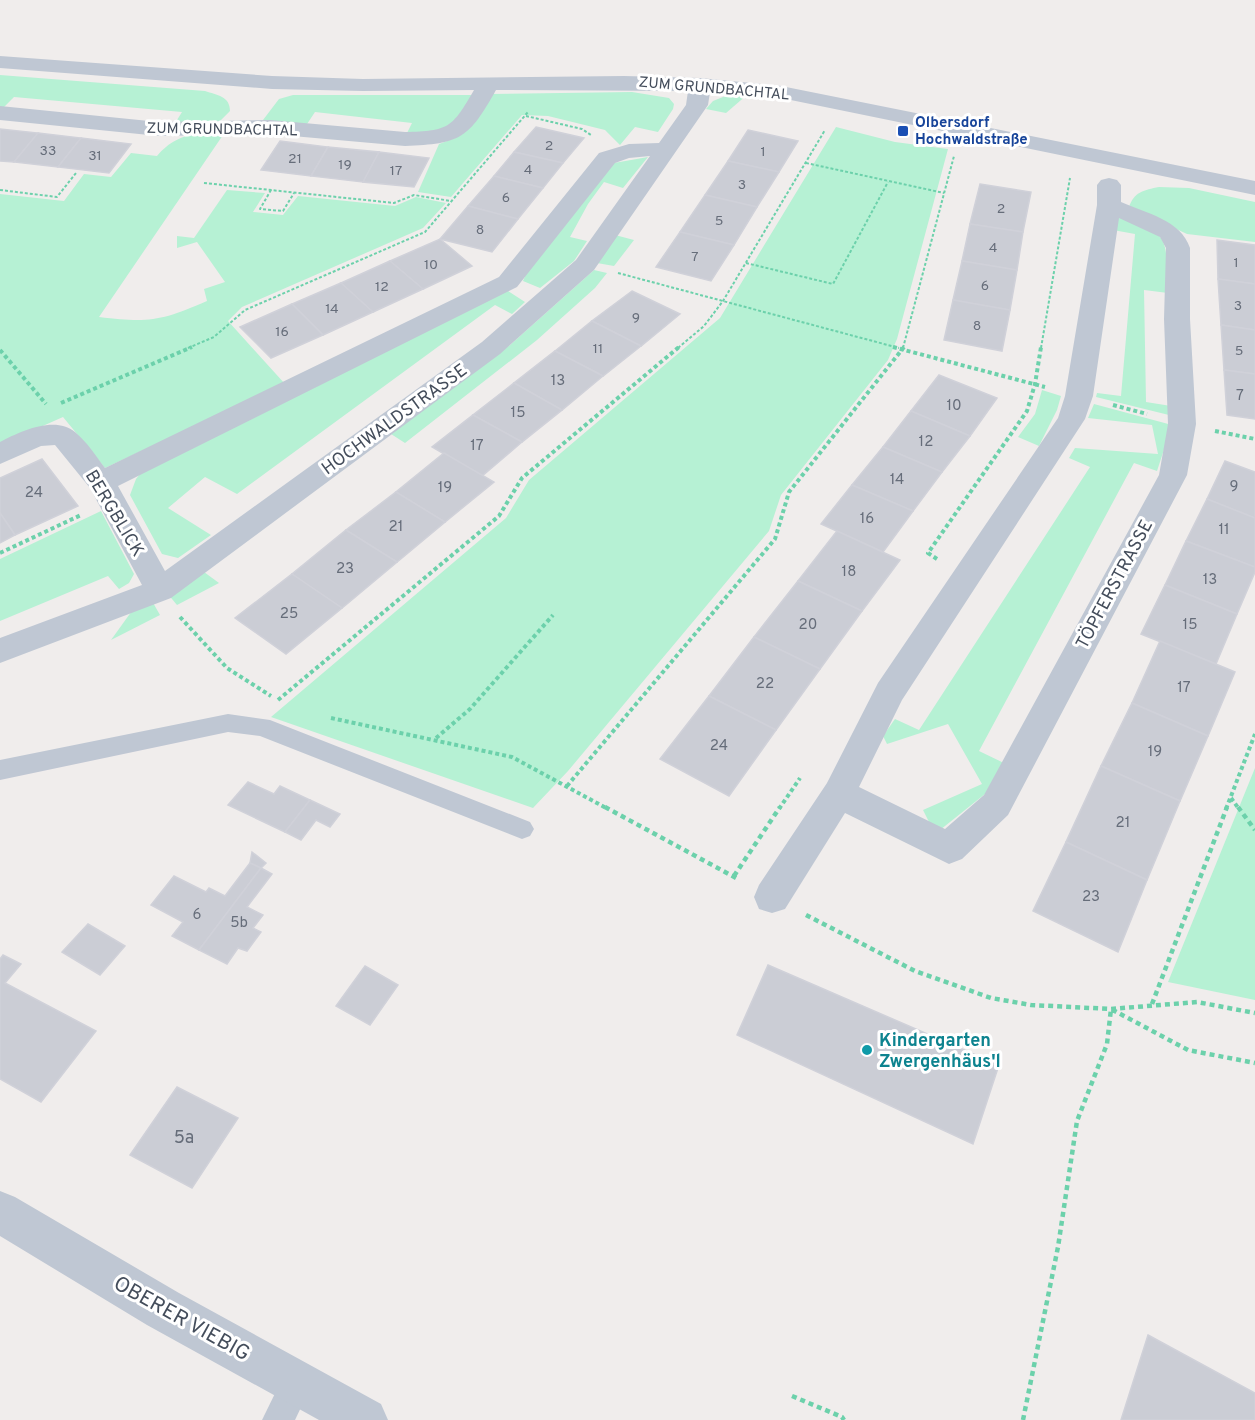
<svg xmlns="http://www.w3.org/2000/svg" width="1255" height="1420" font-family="Overpass,sans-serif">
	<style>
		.green { fill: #b6f1d4 }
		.building { fill: #cbcdd5; stroke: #d0d1d9; stroke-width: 1.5 }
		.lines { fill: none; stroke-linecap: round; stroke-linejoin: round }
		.path-far2 { stroke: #6cd1ab; stroke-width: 2; stroke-dasharray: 3 2; stroke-linecap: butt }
		.path-far1 { stroke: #6cd1ab; stroke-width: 4; stroke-dasharray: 4 3; stroke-linecap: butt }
		.path { stroke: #6cd1ab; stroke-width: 4.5; stroke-dasharray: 5 4; stroke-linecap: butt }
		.service { fill: #bfc7d3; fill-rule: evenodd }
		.minor { fill: #bfc7d3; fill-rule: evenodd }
		.transit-dot { fill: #1a4fb4; stroke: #fff; stroke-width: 2 }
		.culture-dot { fill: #0f9aa8; stroke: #fff; stroke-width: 2 }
		.labels { text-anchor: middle; stroke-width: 6; stroke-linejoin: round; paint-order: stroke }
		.far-number-label { font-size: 14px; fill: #666d7a }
		.far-street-label { font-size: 15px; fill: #444d5b; stroke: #fff }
		.far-transit-label { font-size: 15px; font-weight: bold; fill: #164399; stroke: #fff; text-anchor: start }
		.number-label { font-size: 15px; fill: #666d7a }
		.street-label { font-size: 18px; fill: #444d5b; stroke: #fff }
		.culture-label { font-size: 18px; font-weight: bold; fill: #0d838f; stroke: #fff; text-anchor: start }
		.near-number-label { font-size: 18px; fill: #666d7a }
		.near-street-label { font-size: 21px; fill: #444d5b; stroke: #fff }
	</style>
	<rect width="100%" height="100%" fill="#f0edec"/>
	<g class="green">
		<path d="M 0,75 L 205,91 C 217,95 230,96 230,111 L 219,122 L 172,128 L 182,112 L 14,97 L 0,111 Z"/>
		<path d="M 632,92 L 669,98 L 674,104 L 673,109 L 658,132 L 635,127 L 620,145 L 605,130 L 548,116 L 522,115 L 451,197 L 418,192 L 439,144 L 455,138 L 489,94 Z"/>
		<path d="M 733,93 L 748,94 L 726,113 L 706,109 L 713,101 Z"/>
		<path d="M 293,95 L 473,95 L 455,123 L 448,128 L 406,135 L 412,123 L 315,112 L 307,124 L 263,120 L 279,99 Z"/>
		<path d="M 836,127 L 895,142 L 948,149 L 897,339 L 888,360 L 781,495 L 769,531 L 568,771 L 533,808 L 271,717 L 506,518 L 529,480 L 720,318 Z"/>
		<path d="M 199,133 L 223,135 L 99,317 C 149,323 161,321 207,301 L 204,289 L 225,282 L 197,242 L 177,248 L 177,236 L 194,238 L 227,190 L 265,193 L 253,212 L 283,215 L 298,196 L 395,206 L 416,197 L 446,203 L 423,228 L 242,307 L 228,321 L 285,384 L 105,468 L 63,417 L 0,445 L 0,194 L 64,201 L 84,174 L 111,177 L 131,153 L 157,156 C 170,141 180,137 199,133 Z"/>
		<path d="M 648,157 L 623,188 L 604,182 L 588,204 L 570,237 L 587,241 L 574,261 L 540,288 L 523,281 L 530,265 L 614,163 Z"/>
		<path d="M 1159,187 L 1189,188 L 1255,202 L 1255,242 L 1187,234 L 1129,207 C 1134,192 1144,190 1159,187 Z"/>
		<path d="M 1121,216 C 1174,234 1165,242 1168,293 L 1144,290 L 1146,402 L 1171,406 L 1173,416 L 1096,397 L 1097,393 L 1121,396 L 1135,234 L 1113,230 L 1116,218 Z"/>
		<path d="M 615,235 L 634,240 L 614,266 L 597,263 Z"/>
		<path d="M 594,270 L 607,273 L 595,288 L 537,340 L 405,443 L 391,434 L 510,345 Z"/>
		<path d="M 505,289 L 525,302 L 512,314 L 495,305 L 237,494 L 205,477 L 168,508 L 211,535 L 178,558 L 162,554 L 130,495 L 136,479 L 144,469 Z"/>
		<path d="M 1042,390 L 1061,396 L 1057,410 L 1039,446 L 1018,437 L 1035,414 Z"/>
		<path d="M 1094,404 L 1172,425 L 1157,471 L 1134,463 L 979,751 L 1006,764 L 985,794 L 935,834 L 923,810 L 982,784 L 948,724 L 887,744 L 883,736 L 895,719 L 919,730 L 1090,467 L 1069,458 L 1075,448 L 1158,454 L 1152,425 L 1088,418 Z"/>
		<path d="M 101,511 L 134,574 L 129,583 L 119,589 L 108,576 L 0,621 L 0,559 Z"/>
		<path d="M 204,572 L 219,583 L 177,605 L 167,593 Z"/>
		<path d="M 152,601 L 160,615 L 111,640 L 134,608 Z"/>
		<path d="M 1255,768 L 1255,1000 L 1168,982 Z"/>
	</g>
	<g class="building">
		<path d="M 536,127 L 584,138 L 563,163 L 514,152 Z"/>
		<path d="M 0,129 L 38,133 L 14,162 L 0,161 Z"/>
		<path d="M 748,130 L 798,141 L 779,172 L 728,161 Z"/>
		<path d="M 38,133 L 81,138 L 58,167 L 14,162 Z"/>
		<path d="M 81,138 L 131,144 L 109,173 L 58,167 Z"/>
		<path d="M 280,141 L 328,147 L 311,176 L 261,170 Z"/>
		<path d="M 328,147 L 379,152 L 363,182 L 311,176 Z"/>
		<path d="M 379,152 L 429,158 L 414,187 L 363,182 Z"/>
		<path d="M 514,152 L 563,163 L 543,188 L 494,176 Z"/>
		<path d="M 728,161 L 779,172 L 757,207 L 705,195 Z"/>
		<path d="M 494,176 L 543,188 L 518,219 L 468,206 Z"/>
		<path d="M 980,184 L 1031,192 L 1023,232 L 970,224 Z"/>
		<path d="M 705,195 L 757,207 L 734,245 L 680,232 Z"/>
		<path d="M 468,206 L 518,219 L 492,252 L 440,239 Z"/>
		<path d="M 970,224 L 1023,232 L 1017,270 L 962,261 Z"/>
		<path d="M 680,232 L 734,245 L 711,281 L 656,267 Z"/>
		<path d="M 440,239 L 472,266 L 423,289 L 390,261 Z"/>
		<path d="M 1217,240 L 1255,245 L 1255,284 L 1218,279 Z"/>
		<path d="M 390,261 L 423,289 L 373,312 L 341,283 Z"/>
		<path d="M 962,261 L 1017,270 L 1010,310 L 953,300 Z"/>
		<path d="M 1218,279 L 1255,284 L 1255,330 L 1221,325 Z"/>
		<path d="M 341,283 L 373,312 L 323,335 L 292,304 Z"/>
		<path d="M 632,291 L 680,314 L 641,346 L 592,321 Z"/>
		<path d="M 953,300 L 1010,310 L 1002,351 L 944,340 Z"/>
		<path d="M 292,304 L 323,335 L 271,358 L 240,327 Z"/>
		<path d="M 592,321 L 641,346 L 603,376 L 555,351 Z"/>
		<path d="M 1221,325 L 1255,330 L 1255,374 L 1224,370 Z"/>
		<path d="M 555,351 L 603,376 L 562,410 L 514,383 Z"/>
		<path d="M 1224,370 L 1255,374 L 1255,419 L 1227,415 Z"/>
		<path d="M 939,375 L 997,398 L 970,436 L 911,411 Z"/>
		<path d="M 514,383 L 562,410 L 522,442 L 473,415 Z"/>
		<path d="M 911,411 L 970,436 L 942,472 L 883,447 Z"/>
		<path d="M 473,415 L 522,442 L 482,476 L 432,447 Z"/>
		<path d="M 883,447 L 942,472 L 913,511 L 852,485 Z"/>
		<path d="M 444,453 L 494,482 L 445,522 L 396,492 Z"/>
		<path d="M 42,459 L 78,506 L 15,535 L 0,513 L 0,478 Z"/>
		<path d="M 1225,461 L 1255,472 L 1255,518 L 1207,499 Z"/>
		<path d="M 852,485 L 913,511 L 883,552 L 821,524 Z"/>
		<path d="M 396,492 L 445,522 L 397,562 L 346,530 Z"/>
		<path d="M 1207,499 L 1255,518 L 1255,567 L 1186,541 Z"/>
		<path d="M 0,513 L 15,535 L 0,543 Z"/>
		<path d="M 346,530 L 397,562 L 342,608 L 292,574 Z"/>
		<path d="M 837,531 L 900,560 L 862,611 L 798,581 Z"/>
		<path d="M 1186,541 L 1255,567 L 1255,572 L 1237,614 L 1165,585 Z"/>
		<path d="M 292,574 L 342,608 L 286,654 L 235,618 Z"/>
		<path d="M 798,581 L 862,611 L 820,669 L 754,637 Z"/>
		<path d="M 1165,585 L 1237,614 L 1216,664 L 1141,634 Z"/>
		<path d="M 754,637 L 820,669 L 776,730 L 709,696 Z"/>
		<path d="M 1160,641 L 1235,672 L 1208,736 L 1132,703 Z"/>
		<path d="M 709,696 L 776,730 L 729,796 L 660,759 Z"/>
		<path d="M 1132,703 L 1208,736 L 1180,801 L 1101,766 Z"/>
		<path d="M 1101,766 L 1180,801 L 1147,880 L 1066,842 Z"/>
		<path d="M 248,782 L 274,794 L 280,786 L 310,800 L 285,832 L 228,805 Z"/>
		<path d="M 310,800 L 340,814 L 330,827 L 316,820 L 301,840 L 285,832 Z"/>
		<path d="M 1066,842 L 1147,880 L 1118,952 L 1033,911 Z"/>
		<path d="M 252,852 L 266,863 L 261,868 L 250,863 Z"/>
		<path d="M 250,863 L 261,868 L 199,950 L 172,936 L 183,922 L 151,905 L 174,876 L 206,892 L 209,888 L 225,896 Z"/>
		<path d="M 261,868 L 272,874 L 247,907 L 263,915 L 253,928 L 261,932 L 247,951 L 238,948 L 227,964 L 199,950 Z"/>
		<path d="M 88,924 L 125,946 L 100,975 L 62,952 Z"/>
		<path d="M 3,955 L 21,964 L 5,983 L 96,1031 L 41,1102 L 0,1079 L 0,959 Z"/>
		<path d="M 768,965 L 999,1065 L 973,1144 L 737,1035 Z"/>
		<path d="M 365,966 L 398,985 L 370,1025 L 336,1006 Z"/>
		<path d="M 177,1087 L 238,1118 L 192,1188 L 130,1155 Z"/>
		<path d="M 1148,1335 L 1255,1393 L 1255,1420 L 1121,1420 Z"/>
	</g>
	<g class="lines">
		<g class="path-far2">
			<path d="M 526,116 L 582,129 L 591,135"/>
			<path d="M 806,163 L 944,193"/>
			<path d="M 204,183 L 394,203 L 414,195 L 451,201"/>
			<path d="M 0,190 L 57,197 L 76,173"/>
			<path d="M 271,190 L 260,209 L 283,211 L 294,193"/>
			<path d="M 746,263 L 833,284 L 888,182"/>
			<path d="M 618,273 L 899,348"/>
			<path d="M 188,348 L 214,337 L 245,310 L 425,232 L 528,112"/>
			<path d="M 678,348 L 704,326 L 723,301 L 825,130"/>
			<path d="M 903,348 L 954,156"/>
			<path d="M 1041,348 L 1070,178"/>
		</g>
		<g class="path-far1">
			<path d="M 893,347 L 1045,387"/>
			<path d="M 0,350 L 46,404"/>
			<path d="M 61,403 L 192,347"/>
			<path d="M 1113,405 L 1147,414"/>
			<path d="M 1215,431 L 1255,439"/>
			<path d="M 0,553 L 81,515"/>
			<path d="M 937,559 L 928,553 L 1027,411 L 1035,384 L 1041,347"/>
			<path d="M 180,617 L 227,668 L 271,696"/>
			<path d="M 278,700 L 499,516 L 522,478 L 679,347"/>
			<path d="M 331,718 L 512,757 L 608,809"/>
			<path d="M 436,738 L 470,709 L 553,615"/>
			<path d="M 567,786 L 775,539 L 789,492 L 904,347"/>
			<path d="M 1231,798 L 1239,809"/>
			<path d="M 779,809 L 800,778"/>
			<path d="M 1226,809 L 1255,734"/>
		</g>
		<g class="path">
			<path d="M 605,807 L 738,879"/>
			<path d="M 1238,807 L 1255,830"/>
			<path d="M 734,876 L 780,807"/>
			<path d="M 806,915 L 915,971 L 991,998 L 1031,1005 L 1111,1009 L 1197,1002 L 1255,1013"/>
			<path d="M 1152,1004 L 1227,807"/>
			<path d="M 792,1396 L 842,1417 L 844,1420"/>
			<path d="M 1023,1420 L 1058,1247 L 1077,1121 L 1107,1044 L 1111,1009 L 1188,1050 L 1255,1063"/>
		</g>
		<g class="service">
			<path d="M 228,714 L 270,720 L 530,822 L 534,829 L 530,836 L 522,839 L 260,736 L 228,732 L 0,780 L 0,760 Z"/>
			<path d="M 297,1366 L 308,1371 L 313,1382 L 295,1420 L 262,1420 L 286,1371 Z"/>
		</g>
		<g class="minor">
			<path d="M 0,56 L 272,76 L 363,79 L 624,76 L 700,78 L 781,86 L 1255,181 L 1255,195 L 781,98 L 710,92 L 708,105 L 594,270 L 500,354 L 171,598 L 0,663 L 0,638 L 142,585 L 90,488 L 55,445 L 41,446 L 0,464 L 0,442 C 19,432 55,415 75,432 C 87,442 96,456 105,468 L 499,277 L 599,153 L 629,144 L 659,143 L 686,105 L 688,91 L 496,90 C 469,138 461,144 405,146 L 270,134 L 159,136 L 0,120 L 0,106 L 159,122 L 270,120 L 405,132 C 449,131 452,128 474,90 L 363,91 L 272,89 L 0,68 ZM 650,156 L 576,260 L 482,342 L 165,571 L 118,486 L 517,287 L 615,163 L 629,158 Z"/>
			<path d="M 1109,178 L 1117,180 L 1121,185 L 1121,202 C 1146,213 1181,220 1190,248 L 1190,319 L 1196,424 L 1187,475 L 1008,815 L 962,859 L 949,864 L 845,813 L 785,909 L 772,913 L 759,909 L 754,897 L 759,885 L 827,783 L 878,683 L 1058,418 L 1065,396 L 1097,205 L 1097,185 L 1101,180 ZM 1119,218 L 1160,237 L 1166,248 L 1164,319 L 1168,424 L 1159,475 L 984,795 L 945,829 L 859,787 L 902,700 L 1085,419 L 1093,396 Z"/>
			<path d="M 0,1191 L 15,1197 L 179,1293 L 381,1404 L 388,1420 L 319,1420 L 147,1325 L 0,1236 Z"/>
		</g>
	</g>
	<rect class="transit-dot" x="897" y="125" width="12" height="12" rx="3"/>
	<circle class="culture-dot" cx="867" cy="1050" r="6"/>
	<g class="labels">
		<g class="far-number-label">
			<text x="549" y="150">2</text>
			<text x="48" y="155">33</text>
			<text x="763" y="156">1</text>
			<text x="95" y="160">31</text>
			<text x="295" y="163">21</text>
			<text x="345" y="169">19</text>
			<text x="528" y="174">4</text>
			<text x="396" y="175">17</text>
			<text x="742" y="189">3</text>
			<text x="506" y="202">6</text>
			<text x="1001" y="213">2</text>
			<text x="719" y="225">5</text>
			<text x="480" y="234">8</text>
			<text x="993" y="252">4</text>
			<text x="695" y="261">7</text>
			<text x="1236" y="267">1</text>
			<text x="431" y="269">10</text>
			<text x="985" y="290">6</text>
			<text x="382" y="291">12</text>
			<text x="1238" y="310">3</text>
			<text x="332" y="313">14</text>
			<text x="636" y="322">9</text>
			<text x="977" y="330">8</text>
			<text x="282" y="336">16</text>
			<text x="598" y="353">11</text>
			<text x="1239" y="355">5</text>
		</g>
		<g class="far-street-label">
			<text transform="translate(714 88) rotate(5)" y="5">ZUM GRUNDBACHTAL</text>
			<text transform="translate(222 129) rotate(1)" y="5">ZUM GRUNDBACHTAL</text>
		</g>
		<g class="far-transit-label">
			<text x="915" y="127">Olbersdorf<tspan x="915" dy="17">Hochwaldstraße</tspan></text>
		</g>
		<g class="number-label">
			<text x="558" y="385">13</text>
			<text x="1240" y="400">7</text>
			<text x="954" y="410">10</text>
			<text x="518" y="417">15</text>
			<text x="926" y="446">12</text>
			<text x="477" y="450">17</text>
			<text x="897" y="484">14</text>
			<text x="1234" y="491">9</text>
			<text x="445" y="492">19</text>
			<text x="34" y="497">24</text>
			<text x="867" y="523">16</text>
			<text x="396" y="531">21</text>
			<text x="1224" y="534">11</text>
			<text x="345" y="573">23</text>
			<text x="849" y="576">18</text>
			<text x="1210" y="584">13</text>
			<text x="289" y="618">25</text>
			<text x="808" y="629">20</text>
			<text x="1190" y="629">15</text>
			<text x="765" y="688">22</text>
			<text x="1184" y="692">17</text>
			<text x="719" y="750">24</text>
			<text x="1155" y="756">19</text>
			<text x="1123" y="827">21</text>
			<text x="1091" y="901">23</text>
			<text x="197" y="919">6</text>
			<text x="239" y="927">5b</text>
		</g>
		<g class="street-label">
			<text transform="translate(394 419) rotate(-36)" y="6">HOCHWALDSTRASSE</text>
			<text transform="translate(115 513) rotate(59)" y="6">BERGBLICK</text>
			<text transform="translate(1114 584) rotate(-62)" y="6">TÖPFERSTRASSE</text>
		</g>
		<g class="culture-label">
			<text x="879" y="1046">Kindergarten<tspan x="879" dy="21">Zwergenhäus'l</tspan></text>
		</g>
		<g class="near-number-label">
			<text x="184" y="1143">5a</text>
		</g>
		<g class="near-street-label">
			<text transform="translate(182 1318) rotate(29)" y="7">OBERER VIEBIG</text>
		</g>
	</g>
</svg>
